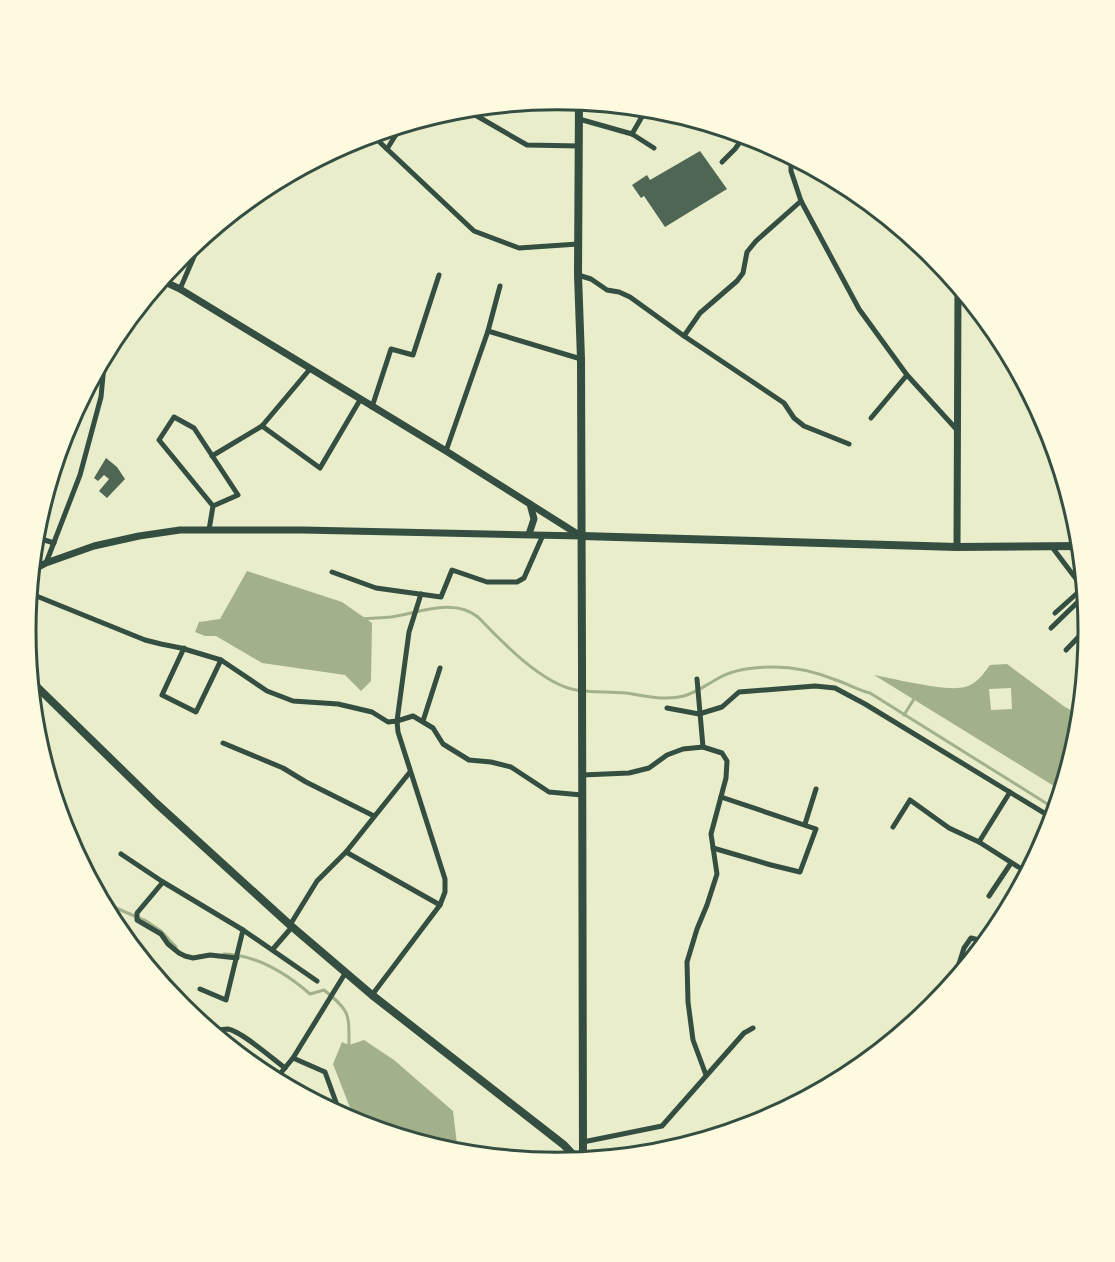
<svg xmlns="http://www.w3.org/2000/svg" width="1115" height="1262" font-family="Quicksand,sans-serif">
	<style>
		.water { fill: #a3b18a; fill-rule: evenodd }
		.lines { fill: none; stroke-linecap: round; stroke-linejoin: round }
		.stream { stroke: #a3b18a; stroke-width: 3 }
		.building { fill: #4f6655 }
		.minor { stroke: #344e41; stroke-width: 5 }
		.tertiary { stroke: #344e41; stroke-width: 7 }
		.secondary { stroke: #344e41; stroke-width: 8 }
		.trunk { stroke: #344e41; stroke-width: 8 }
		.rail { stroke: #7c8e77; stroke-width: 3 }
		.rim { fill: none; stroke: #344e41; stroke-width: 3 }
	</style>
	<rect width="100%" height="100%" fill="#e9edc9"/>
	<g class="water">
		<path d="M 247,571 L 342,602 L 372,623 L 371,681 L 361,691 L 345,675 L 262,663 L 216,636 L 205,636 L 195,632 L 199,622 L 220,619 Z"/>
		<path d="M 1007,664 L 1065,707 L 1081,716 L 1079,735 L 1062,791 L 874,675 C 897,679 945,692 965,687 C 977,684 983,674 990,665 ZM 1011,688 L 1012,709 L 991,710 L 989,689 Z"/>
		<path d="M 364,1040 L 394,1060 L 453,1111 L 458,1153 L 356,1123 L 333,1064 L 342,1042 L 349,1045 Z"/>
	</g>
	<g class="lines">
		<g class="stream">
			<path d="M 362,619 C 372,618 382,618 391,617 C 418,613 454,597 478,617 C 501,641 542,684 576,690 C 592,693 609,691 626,693 C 645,696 665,701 684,696 C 697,692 706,685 717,679 C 733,669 756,667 774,667 C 795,667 816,672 836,680 C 848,684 858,690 870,693 L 1057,810"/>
			<path d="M 904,715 L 914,699"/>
			<path d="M 102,902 L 146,921 L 161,931 L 176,947"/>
			<path d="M 224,954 C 256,955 287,974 310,994 L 324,990 C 350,1011 349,1013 349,1045"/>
		</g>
	</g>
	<g class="building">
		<path d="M 700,151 L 727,189 L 665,227 L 644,196 L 641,198 L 632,185 L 647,175 L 650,180 Z"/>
		<path d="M 106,458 L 117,467 L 125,479 L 107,498 L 99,491 L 109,479 L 104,475 L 98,481 L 94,478 Z"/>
	</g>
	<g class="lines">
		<g class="minor">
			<path d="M 463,108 L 527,145 L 579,146"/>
			<path d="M 579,119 L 632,134 L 647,108"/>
			<path d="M 371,134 L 474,231 L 519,248 L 578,244"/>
			<path d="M 632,134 L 654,148"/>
			<path d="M 387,149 L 402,125"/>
			<path d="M 791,155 L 791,171 L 801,201 L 859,309 L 907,375 L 958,431"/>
			<path d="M 722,162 L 735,149 L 745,135"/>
			<path d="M 578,275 L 591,279 L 607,290 L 619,292 L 630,297 L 684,336 L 784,403 L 794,418 L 804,426 L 849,444"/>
			<path d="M 180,289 L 202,238"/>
			<path d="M 488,331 L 581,359"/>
			<path d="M 684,336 L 700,313 L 737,281 L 743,273 L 747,252 L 756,241 L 801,201"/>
			<path d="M 372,407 L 391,349 L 413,355 L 439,275"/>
			<path d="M 871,418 L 907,375"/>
			<path d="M 262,426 L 320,468 L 360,400"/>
			<path d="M 446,451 L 488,331 L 500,286"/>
			<path d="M 212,456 L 262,426 L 310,369"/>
			<path d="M 209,530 L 213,506 L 159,440 L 174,417 L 194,428 L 238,495 L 213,506"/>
			<path d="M 35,537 L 54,543"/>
			<path d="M 1052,547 L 1086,592"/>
			<path d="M 46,563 L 80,475 L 101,397 L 105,354"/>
			<path d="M 332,572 L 376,588 L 441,597 L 452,570 L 487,582 L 517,582 L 524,578 L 543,535"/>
			<path d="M 29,593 L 145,640 L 161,644 L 181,648 L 221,660 L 267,691 L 293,701 L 338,704 L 372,712 L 388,722 L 397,721 L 413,716 L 433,728 L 443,744 L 469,760 L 491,762 L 511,767 L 549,792 L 582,795"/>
			<path d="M 1055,613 L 1083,588"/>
			<path d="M 1051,628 L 1086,594"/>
			<path d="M 184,648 L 162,695 L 196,712 L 221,660"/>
			<path d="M 1066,650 L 1089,626"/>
			<path d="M 697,679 L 703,747"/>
			<path d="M 667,708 L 699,714 L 722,707 L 739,692 L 815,686 L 835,688 L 865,704 L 1054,819"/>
			<path d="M 423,721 L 440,668"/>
			<path d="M 223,743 L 283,768 L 306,782 L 374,816"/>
			<path d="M 582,775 L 629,773 L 649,768 L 667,755 L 683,749 L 703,747 L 722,753 L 727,761 L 726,778 L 711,834 L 717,874 L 707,905 L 697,929 L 687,962 L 688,1002 L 693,1040 L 706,1075"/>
			<path d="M 1010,792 L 979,842 L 1028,873"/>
			<path d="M 805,824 L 816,789"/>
			<path d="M 893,827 L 910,800 L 949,828 L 979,842"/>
			<path d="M 713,848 L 771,865 L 800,872 L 816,829 L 721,797"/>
			<path d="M 346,852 L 440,905"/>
			<path d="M 121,854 L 163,882 L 243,930 L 317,981"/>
			<path d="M 163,882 L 137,913 L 137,920 L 161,934 L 168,944 L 179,953 L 185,956 L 193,958 L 210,955 L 237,958"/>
			<path d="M 989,896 L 1011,863"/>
			<path d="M 290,925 L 317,881 L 346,852 L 410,772"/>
			<path d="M 273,949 L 292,927"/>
			<path d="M 958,967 L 964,948 L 971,938 L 987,942"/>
			<path d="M 200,989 L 226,1000 L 243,930"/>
			<path d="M 372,995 L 440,905 L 445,892 L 445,879 L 398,732 L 397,721 L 409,632 L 421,594"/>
			<path d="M 209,1030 C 215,1031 222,1029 228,1029 C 241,1031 273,1059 285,1068"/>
			<path d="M 293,1058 L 325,1072 L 341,1116"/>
			<path d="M 275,1080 L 293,1058 L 346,972"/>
			<path d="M 583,1142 L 662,1126 L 744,1033 L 753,1028"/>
		</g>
		<g class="tertiary">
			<path d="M 161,280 L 180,289 L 446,451 L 579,535"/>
			<path d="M 529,534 L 534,519 L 530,504"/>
			<path d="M 957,547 L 958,285"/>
			<path d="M 31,571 L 46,563 L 94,546 L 139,536 L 180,530 L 303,530 L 582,536"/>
		</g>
		<g class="secondary">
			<path d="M 582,536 L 957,547 L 1081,546"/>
			<path d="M 30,680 L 156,803 L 290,925 L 372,995 L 564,1145 L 579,1161"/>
		</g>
		<path class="trunk" d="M 579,101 L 578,275 L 581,359 L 582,668 L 583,1160"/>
		<path class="rail" d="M 584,1160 L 771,1117"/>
	</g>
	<path d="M0 0H1115V1262H0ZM36 631a521 521 0 1 1 1042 0a521 521 0 1 1-1042 0Z" fill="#fefae0" fill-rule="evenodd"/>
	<path class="rim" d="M36 631a521 521 0 1 1 1042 0a521 521 0 1 1-1042 0Z"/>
</svg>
